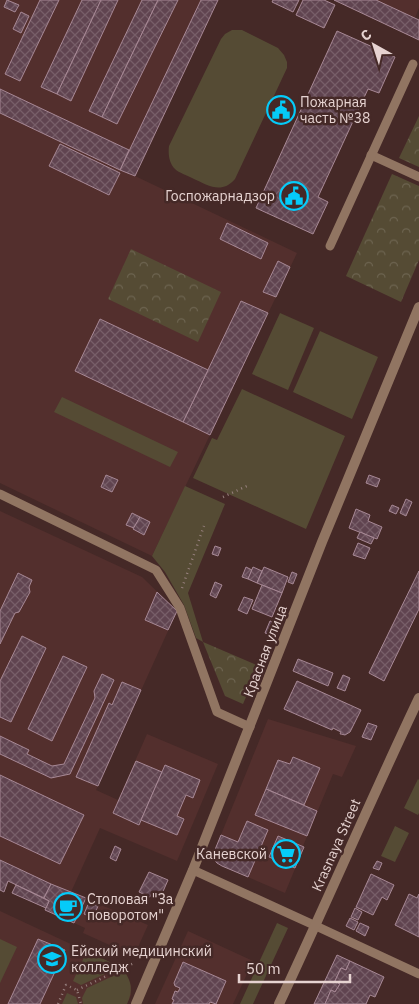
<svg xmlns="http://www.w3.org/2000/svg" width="419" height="1004" font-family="'IBM Plex Sans',sans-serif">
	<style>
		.built { fill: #532f2d }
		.grass { fill: #554b34 }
		.forest { fill: url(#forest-crowns) }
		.building { fill: url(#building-cross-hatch); stroke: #a78895 }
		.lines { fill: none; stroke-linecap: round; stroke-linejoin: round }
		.path { stroke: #97807e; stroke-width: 2.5; stroke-dasharray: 1 4; stroke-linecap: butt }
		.service { stroke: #917562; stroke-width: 9 }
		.minor { stroke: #917562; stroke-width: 10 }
		.tertiary { stroke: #917562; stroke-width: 10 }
		.labels { text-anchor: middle; stroke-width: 5; stroke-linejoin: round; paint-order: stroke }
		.poi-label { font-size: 14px; fill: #e6d3d1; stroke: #452927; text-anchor: start }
		.street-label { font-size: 14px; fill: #e6d3d1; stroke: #452927 }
	</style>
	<defs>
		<pattern id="forest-crowns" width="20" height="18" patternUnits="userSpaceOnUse" patternTransform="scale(1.25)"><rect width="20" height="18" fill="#554b34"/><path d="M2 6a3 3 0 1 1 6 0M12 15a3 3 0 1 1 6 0" fill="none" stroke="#6d6450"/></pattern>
		<pattern id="building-cross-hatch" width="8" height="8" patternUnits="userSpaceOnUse" patternTransform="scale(1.25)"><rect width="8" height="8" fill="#604450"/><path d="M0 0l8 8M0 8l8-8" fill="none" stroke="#775e68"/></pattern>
	</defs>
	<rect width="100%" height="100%" fill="#452927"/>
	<g class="built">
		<path d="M 0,0 L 218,0 L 135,176 L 297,253 L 152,556 L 0,483 Z"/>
		<path d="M 334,0 L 419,0 L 419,8 L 415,18 L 419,20 L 419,40 Z"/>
		<path d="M 0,511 L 142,577 L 177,611 L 96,790 L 118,800 L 147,734 L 218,764 L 177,861 L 100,828 L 71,892 L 148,925 L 134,956 L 83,933 L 85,928 L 45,910 L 49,901 L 44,898 L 51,884 L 0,860 Z"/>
		<path d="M 268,719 L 356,746 L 342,777 L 333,774 L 303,846 L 304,847 L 285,893 L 222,866 L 217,863 L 212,857 Z"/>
		<path d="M 0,911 L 120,967 L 126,973 L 131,986 L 131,995 L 127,1004 L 0,1004 Z"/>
		<path d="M 188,931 L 253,961 L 233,1004 L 155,1004 Z"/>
	</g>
	<g class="grass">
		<path d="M 232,30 L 242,30 L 278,48 L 284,55 L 287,62 L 287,68 L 235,179 C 221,195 208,185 192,178 C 187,175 179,173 175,169 C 169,163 168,154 169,146 L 221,39 L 225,34 Z"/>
		<path d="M 280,313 L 314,328 L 288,390 L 252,374 Z"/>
		<path d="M 320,331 L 378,357 L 352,419 L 293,392 Z"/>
		<path d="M 242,389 L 345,436 L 306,529 L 193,478 L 212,438 L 217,440 Z"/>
		<path d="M 62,397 L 178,452 L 170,467 L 54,412 Z"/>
		<path d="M 185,486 L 225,504 L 188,593 L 203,642 L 196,638 L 184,605 L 165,572 L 152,556 Z"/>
		<path d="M 418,779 L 419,780 L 419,813 L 418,815 L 404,808 Z"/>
		<path d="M 395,826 L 409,833 L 395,862 L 381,856 Z"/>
		<path d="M 277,923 L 288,928 L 253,1004 L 240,1004 Z"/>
		<path d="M 0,939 L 17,947 L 0,983 Z"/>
		<path d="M 87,951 L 120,967 L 81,985 L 73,981 Z"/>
		<path d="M 124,971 C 132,982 133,991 127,1004 L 83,1004 L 82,998 L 87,988 Z"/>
		<path d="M 67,993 L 76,997 L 78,1004 L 62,1004 Z"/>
	</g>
	<g class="forest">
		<path d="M 419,116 L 419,167 L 399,158 Z"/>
		<path d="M 392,174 L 419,186 L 419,260 L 401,302 L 346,276 Z"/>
		<path d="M 131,249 L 221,292 L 198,342 L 108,299 Z"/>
		<path d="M 203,642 L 259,666 L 243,704 L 225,696 Z"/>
	</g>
	<g class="building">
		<path d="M 7,0 L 19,5 L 15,12 L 4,7 Z"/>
		<path d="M 40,0 L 59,0 L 20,81 L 5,74 Z"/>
		<path d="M 82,0 L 101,0 L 57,94 L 41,87 Z"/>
		<path d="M 101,0 L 118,0 L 71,101 L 57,94 Z"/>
		<path d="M 142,0 L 158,0 L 102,117 L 89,111 Z"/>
		<path d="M 158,0 L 178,0 L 117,124 L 102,117 Z"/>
		<path d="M 201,0 L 218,0 L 135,176 L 120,170 Z"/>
		<path d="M 273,0 L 299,0 L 293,12 L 272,2 Z"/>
		<path d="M 303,0 L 324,0 L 335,5 L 324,28 L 296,15 Z"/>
		<path d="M 334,0 L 376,0 L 419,20 L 419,40 Z"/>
		<path d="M 21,12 L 29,16 L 21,33 L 13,29 Z"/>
		<path d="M 337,31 L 395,57 L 379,93 L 368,89 L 318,197 L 328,202 L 313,234 L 256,208 Z"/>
		<path d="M 0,89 L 129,150 L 120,170 L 0,113 Z"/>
		<path d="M 60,144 L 120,173 L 109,195 L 49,166 Z"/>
		<path d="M 227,223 L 268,243 L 261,259 L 220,239 Z"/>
		<path d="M 278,261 L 290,267 L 276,297 L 263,292 Z"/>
		<path d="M 241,301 L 268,313 L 210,435 L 183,422 Z"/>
		<path d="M 100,319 L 208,370 L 183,422 L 75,371 Z"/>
		<path d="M 106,475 L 118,480 L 112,492 L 101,487 Z"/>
		<path d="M 369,475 L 380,479 L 377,487 L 366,483 Z"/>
		<path d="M 406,499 L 412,502 L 406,516 L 400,513 Z"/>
		<path d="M 392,505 L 399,508 L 396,514 L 389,511 Z"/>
		<path d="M 356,509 L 370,515 L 368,521 L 382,527 L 377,539 L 349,528 Z"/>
		<path d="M 132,513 L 140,517 L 134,528 L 126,525 Z"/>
		<path d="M 140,517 L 150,522 L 144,535 L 133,529 Z"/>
		<path d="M 360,532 L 374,538 L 371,544 L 357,538 Z"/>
		<path d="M 358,543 L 370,548 L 365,559 L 353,555 Z"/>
		<path d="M 215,546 L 221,548 L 218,556 L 212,554 Z"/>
		<path d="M 246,567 L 252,570 L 248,579 L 242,577 Z"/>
		<path d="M 253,567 L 262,571 L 257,583 L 248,579 Z"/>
		<path d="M 264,567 L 288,577 L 282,593 L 257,583 Z"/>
		<path d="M 419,571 L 419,609 L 384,681 L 369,673 Z"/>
		<path d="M 292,572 L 297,574 L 293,584 L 288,582 Z"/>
		<path d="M 18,573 L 32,580 L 29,587 L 30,592 L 19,612 L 15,613 L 0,644 L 0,611 Z"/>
		<path d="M 215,582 L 222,585 L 216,598 L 210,595 Z"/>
		<path d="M 262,585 L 282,593 L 272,617 L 252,609 Z"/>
		<path d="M 157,592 L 177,611 L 168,630 L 145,620 Z"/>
		<path d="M 244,597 L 253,600 L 247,614 L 238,610 Z"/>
		<path d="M 270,621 L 276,623 L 272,635 L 265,633 Z"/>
		<path d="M 22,636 L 46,648 L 11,722 L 0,717 L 0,681 Z"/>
		<path d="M 63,656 L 87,667 L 52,741 L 28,729 Z"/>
		<path d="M 298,659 L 333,673 L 328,686 L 293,671 Z"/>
		<path d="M 102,674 L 114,680 L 70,774 L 51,778 L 0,754 L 0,736 L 29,750 L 27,754 L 52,766 L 64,764 L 95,698 L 94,691 Z"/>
		<path d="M 343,675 L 350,678 L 345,691 L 337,688 Z"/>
		<path d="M 297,681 L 361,710 L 350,732 L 345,735 L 341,734 L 340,734 L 341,732 L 333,728 L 332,730 L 284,709 Z"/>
		<path d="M 122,682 L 141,690 L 98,786 L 76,777 L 109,703 L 112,705 Z"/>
		<path d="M 368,723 L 377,726 L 371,740 L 362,737 Z"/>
		<path d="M 293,757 L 320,768 L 304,805 L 266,789 L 278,760 L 290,764 Z"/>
		<path d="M 136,761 L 162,772 L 139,825 L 113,813 Z"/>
		<path d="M 165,765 L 200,780 L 193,798 L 186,795 L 177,816 L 184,819 L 177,835 L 141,820 Z"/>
		<path d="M 0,775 L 84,815 L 60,864 L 0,836 Z"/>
		<path d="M 266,789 L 317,811 L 307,836 L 255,815 Z"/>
		<path d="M 247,821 L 268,830 L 248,877 L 222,866 L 217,863 L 212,857 L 221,835 L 238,842 Z"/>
		<path d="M 278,836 L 304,847 L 295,868 L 269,857 Z"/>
		<path d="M 115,846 L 121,849 L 116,861 L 110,858 Z"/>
		<path d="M 0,860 L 51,884 L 44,898 L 8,881 L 4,892 L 0,890 Z"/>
		<path d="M 377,861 L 382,863 L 379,870 L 373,868 Z"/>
		<path d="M 149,872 L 168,880 L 161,896 L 152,892 L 150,897 L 139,892 Z"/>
		<path d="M 371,874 L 394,885 L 387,900 L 382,897 L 373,915 L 356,907 Z"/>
		<path d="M 51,884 L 86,898 L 74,923 L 45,910 L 49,901 L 44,898 Z"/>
		<path d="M 16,885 L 49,901 L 46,908 L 12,893 Z"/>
		<path d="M 409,894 L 417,898 L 419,894 L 419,937 L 395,925 Z"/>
		<path d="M 89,902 L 98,906 L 93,918 L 84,914 Z"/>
		<path d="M 355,908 L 362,912 L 358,920 L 351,917 Z"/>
		<path d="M 350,918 L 358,922 L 354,930 L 346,926 Z"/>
		<path d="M 360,923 L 369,927 L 365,936 L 356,931 Z"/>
		<path d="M 38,939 L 65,950 L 40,1004 L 8,1004 Z"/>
		<path d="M 337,955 L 350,961 L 346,970 L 341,968 L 335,981 L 340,984 L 335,992 L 331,990 L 325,1004 L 314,1004 Z"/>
		<path d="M 350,961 L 384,977 L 375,997 L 370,995 L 366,1004 L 325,1004 L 331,990 L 335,992 L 340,984 L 335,981 L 341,968 L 346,970 Z"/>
		<path d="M 183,962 L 226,981 L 216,1004 L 210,1002 L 209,1004 L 172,1004 L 174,1000 L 172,999 L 175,991 L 178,992 L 180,988 L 175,986 L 174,983 Z"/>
	</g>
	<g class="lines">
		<g class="path">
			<path d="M 223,497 L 249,485"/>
			<path d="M 182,588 L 204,526"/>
			<path d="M 77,990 L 134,963"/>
			<path d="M 58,1004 L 66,985 L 77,990 L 81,1004"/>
		</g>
		<g class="service">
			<path d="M 371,155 L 419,177"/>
			<path d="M 330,246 L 413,64"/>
			<path d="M 0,494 L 156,570 L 180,608 L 217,712 L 250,727"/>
			<path d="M 193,870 L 316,926 L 419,974"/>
		</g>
		<path class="minor" d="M 136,1004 L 193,870 L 322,542 L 419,307"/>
		<path class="tertiary" d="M 279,1004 C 327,902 371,799 419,698"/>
	</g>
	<defs>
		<symbol id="civic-ring" viewBox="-11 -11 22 22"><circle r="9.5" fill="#452927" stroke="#05cbf9" stroke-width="1.5"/><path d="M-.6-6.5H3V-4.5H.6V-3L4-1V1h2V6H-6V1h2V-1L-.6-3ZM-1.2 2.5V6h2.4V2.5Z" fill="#05cbf9"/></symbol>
		<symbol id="supermarket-ring" viewBox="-11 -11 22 22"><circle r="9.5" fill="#452927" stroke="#05cbf9" stroke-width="1.5"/><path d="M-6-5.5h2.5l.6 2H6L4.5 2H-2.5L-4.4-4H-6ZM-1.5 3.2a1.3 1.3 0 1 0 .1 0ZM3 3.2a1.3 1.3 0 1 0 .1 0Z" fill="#05cbf9"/></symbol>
		<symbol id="cafe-ring" viewBox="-11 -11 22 22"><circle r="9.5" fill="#452927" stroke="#05cbf9" stroke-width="1.5"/><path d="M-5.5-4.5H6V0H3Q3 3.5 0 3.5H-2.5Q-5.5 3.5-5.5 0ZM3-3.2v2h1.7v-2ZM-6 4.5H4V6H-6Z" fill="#05cbf9"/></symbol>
		<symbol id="university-ring" viewBox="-11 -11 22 22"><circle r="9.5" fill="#452927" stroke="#05cbf9" stroke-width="1.5"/><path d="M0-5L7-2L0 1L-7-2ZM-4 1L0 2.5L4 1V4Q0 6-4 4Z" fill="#05cbf9"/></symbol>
	</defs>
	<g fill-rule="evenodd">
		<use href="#civic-ring" x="265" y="94" width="32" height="32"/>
		<use href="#civic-ring" x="278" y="180" width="32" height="32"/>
		<use href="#supermarket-ring" x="270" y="838" width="32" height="32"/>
		<use href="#cafe-ring" x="52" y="891" width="32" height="32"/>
		<use href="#university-ring" x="36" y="943" width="32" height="32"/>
	</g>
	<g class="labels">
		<g class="poi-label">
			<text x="300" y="107">Пожарная<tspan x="300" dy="16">часть №38</tspan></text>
			<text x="275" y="201" text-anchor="end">Госпожарнадзор</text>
			<text x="267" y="859" text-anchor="end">Каневской</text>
			<text x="87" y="904">Столовая "За<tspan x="87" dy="16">поворотом"</tspan></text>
			<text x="71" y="956">Ейский медицинский<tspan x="71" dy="16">колледж</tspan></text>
		</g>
		<g class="street-label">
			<text transform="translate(265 651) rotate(-69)" y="5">Красная улица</text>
			<text transform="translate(336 845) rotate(-66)" y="5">Krasnaya Street</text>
		</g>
	</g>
	<g transform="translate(374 45) rotate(321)" stroke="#452927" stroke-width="4" paint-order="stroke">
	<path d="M0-4L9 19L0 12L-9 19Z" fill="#e6d3d1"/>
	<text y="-8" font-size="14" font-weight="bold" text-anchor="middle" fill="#e6d3d1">С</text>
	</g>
	<path d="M239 974v8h111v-8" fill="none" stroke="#e6d3d1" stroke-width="2.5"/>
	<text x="246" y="974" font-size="15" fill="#e6d3d1" stroke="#452927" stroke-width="4" paint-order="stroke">50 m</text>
</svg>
